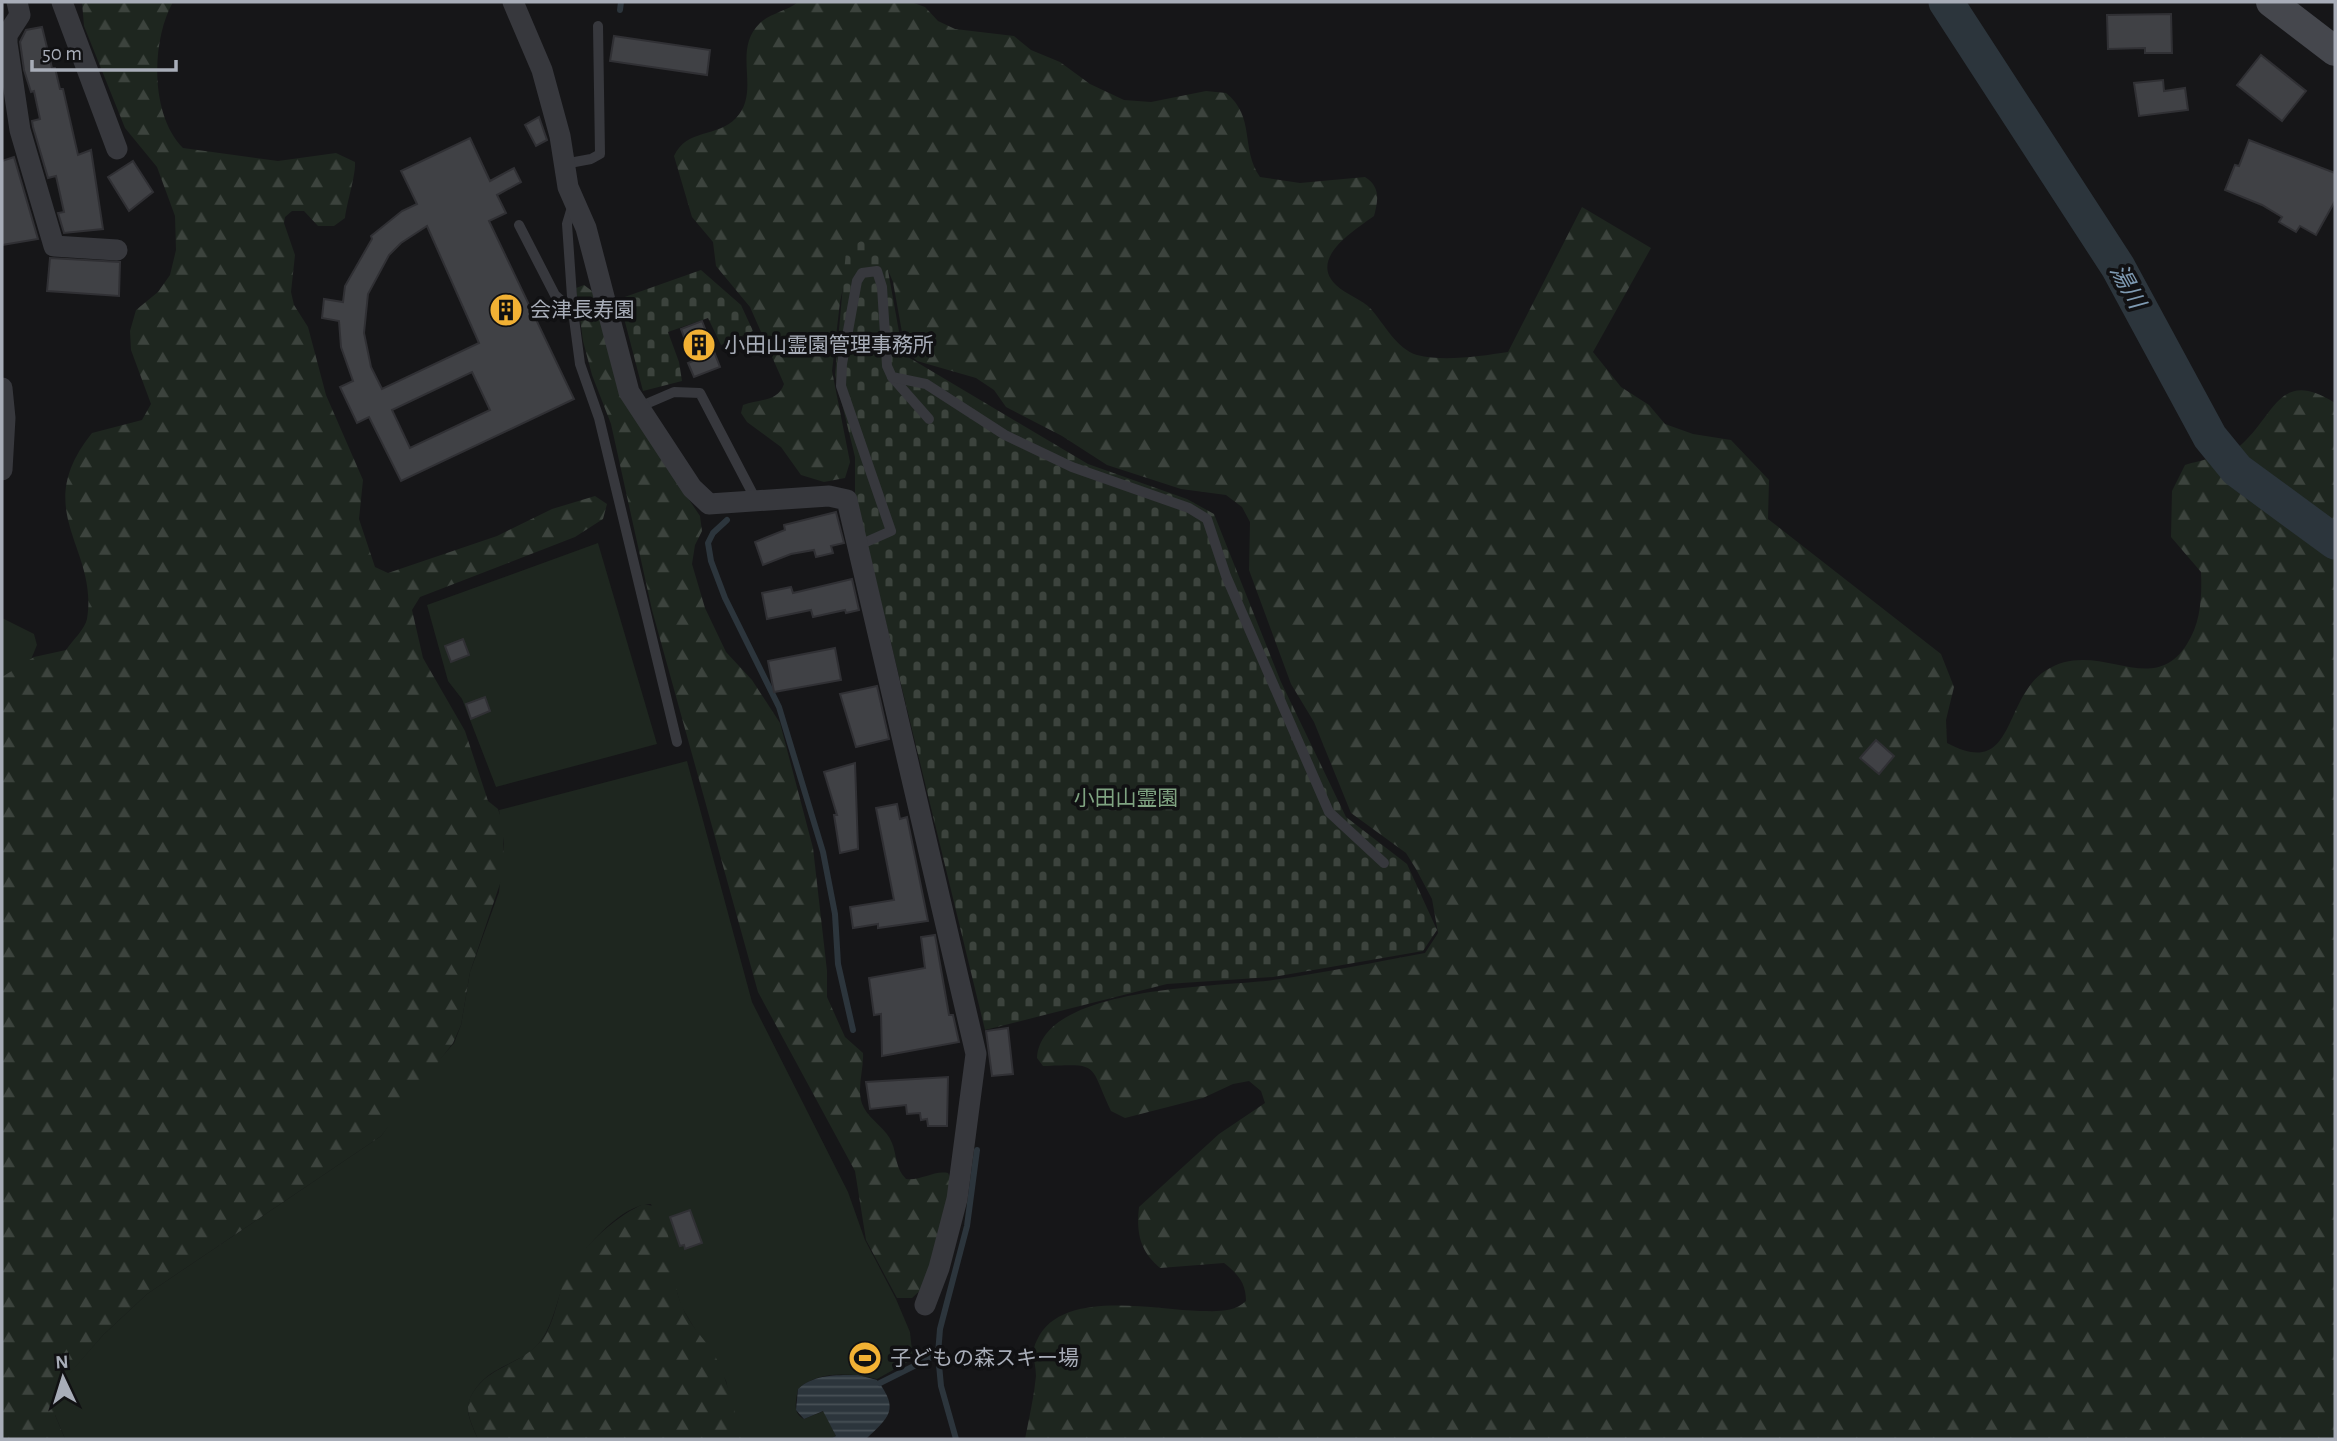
<svg xmlns="http://www.w3.org/2000/svg" width="2337" height="1441" font-family="'Alegreya Sans','Noto Sans JP',sans-serif">
	<style>
		.green { fill: #1e261f }
		.forest { fill: url(#forest-firs) }
		.cemetery { fill: url(#cemetery-stones) }
		.water { fill: url(#water-rules) }
		.lines { fill: none; stroke-linecap: round; stroke-linejoin: round }
		.stream { stroke: #2c353c; stroke-width: 6 }
		.river { stroke: #2c353c; stroke-width: 35 }
		.building { fill: #404145; stroke: #303034; stroke-width: 2; fill-rule: evenodd }
		.service { stroke: #37383d; stroke-width: 10 }
		.minor { stroke: #37383d; stroke-width: 21 }
		.secondary { stroke: #45474d; stroke-width: 30 }
		.labels { text-anchor: middle; stroke-width: 7; stroke-linejoin: round; paint-order: stroke }
		.poi-label { font-size: 21px; fill: #a8adb8; stroke: #111113; text-anchor: start }
		.park-label { font-size: 21px; fill: #7fa381; stroke: #111113 }
		.water-label { font-size: 23px; font-style: italic; fill: #7f9bb3; stroke: #111113 }
	</style>
	<defs>
		<pattern id="forest-firs" width="22" height="20" patternUnits="userSpaceOnUse" patternTransform="scale(1.75)"><rect width="22" height="20" fill="#1e261f"/><path d="M5 1l3.5 6h-7zM16 11l3.5 6h-7z" fill="#3c433d"/></pattern>
		<pattern id="cemetery-stones" width="16" height="16" patternUnits="userSpaceOnUse" patternTransform="scale(1.75)"><rect width="16" height="16" fill="#1e261f"/><path d="M2 7V4a2 2 0 0 1 4 0v3zM10 15v-3a2 2 0 0 1 4 0v3z" fill="#3c433d"/></pattern>
		<pattern id="water-rules" width="6" height="5" patternUnits="userSpaceOnUse" patternTransform="scale(1.75)"><rect width="6" height="5" fill="#2c353c"/><path d="M0 2.5h6" fill="none" stroke="#485056"/></pattern>
	</defs>
	<rect width="100%" height="100%" fill="#161618"/>
	<g class="green">
		<path d="M 598,543 L 657,744 L 496,787 L 462,699 L 448,681 L 427,605 Z"/>
		<path d="M 2,618 L 34,634 L 37,645 L 30,662 L 2,677 Z"/>
		<path d="M 687,761 L 752,1002 L 848,1192 L 865,1240 L 896,1299 L 910,1332 L 913,1359 L 877,1379 C 851,1373 818,1370 798,1389 C 796,1401 792,1413 804,1419 L 824,1411 L 836,1436 L 830,1439 L 739,1439 L 726,1381 L 681,1306 L 651,1204 C 620,1204 579,1253 566,1279 C 556,1300 554,1325 539,1343 C 521,1366 485,1364 470,1399 C 464,1412 473,1427 478,1439 L 65,1439 L 55,1415 L 54,1400 L 58,1386 L 103,1335 L 147,1294 L 381,1136 L 417,1085 L 454,1043 L 461,1025 L 470,972 L 499,892 L 504,844 L 499,810 Z"/>
	</g>
	<g class="forest">
		<path d="M 82,2 L 173,2 C 151,41 150,115 183,148 L 278,161 L 336,153 L 355,162 C 356,174 347,202 345,218 L 334,226 L 318,226 L 304,211 L 292,211 L 285,217 L 284,223 L 295,255 L 291,292 L 294,305 L 308,327 L 326,395 L 363,480 L 359,519 L 375,567 L 388,573 L 497,536 L 552,509 L 595,496 L 607,504 L 603,519 L 575,537 L 420,597 L 412,610 L 423,658 L 465,731 L 488,801 L 498,809 L 503,824 L 504,872 L 470,972 L 461,1025 L 453,1043 L 381,1136 L 147,1294 L 103,1335 L 58,1387 L 55,1415 L 65,1439 L 2,1439 L 2,677 L 34,657 L 66,650 C 72,641 85,629 87,619 C 99,547 29,512 92,433 L 142,420 L 151,404 L 131,350 L 130,331 L 136,310 L 158,292 L 170,275 L 176,250 L 175,216 L 157,167 L 125,128 L 84,26 Z"/>
		<path d="M 798,2 L 911,2 L 925,7 L 938,21 L 955,29 L 1014,36 L 1031,50 L 1060,62 L 1090,84 L 1124,100 L 1151,102 L 1206,91 L 1226,93 C 1256,117 1240,148 1260,177 L 1300,183 L 1365,177 C 1381,187 1378,201 1374,216 C 1355,230 1308,258 1336,285 C 1346,295 1362,299 1371,309 C 1384,324 1397,349 1417,355 C 1444,362 1481,356 1508,352 L 1582,207 L 1651,248 L 1593,352 L 1621,387 L 1649,405 L 1665,424 L 1693,434 L 1731,440 L 1769,480 L 1768,519 L 1941,654 L 1954,687 L 1946,720 L 1947,743 C 2016,780 2002,699 2045,671 C 2098,636 2151,701 2187,644 C 2201,622 2202,597 2201,572 L 2171,537 L 2172,491 L 2185,465 C 2201,460 2230,455 2242,444 C 2276,413 2280,368 2335,403 L 2335,1439 L 1025,1439 C 1029,1418 1034,1397 1036,1376 C 1036,1362 1030,1353 1037,1340 C 1061,1288 1154,1310 1200,1311 C 1216,1311 1233,1313 1246,1301 C 1246,1283 1238,1274 1224,1263 L 1160,1268 C 1140,1251 1136,1233 1139,1207 L 1219,1134 L 1265,1103 L 1261,1091 L 1249,1081 L 1233,1084 L 1203,1098 L 1125,1118 L 1111,1111 C 1088,1062 1101,1064 1043,1066 L 1037,1058 C 1041,985 1221,987 1273,980 C 1324,973 1375,962 1425,953 L 1438,933 L 1432,899 L 1416,869 L 1406,853 L 1351,813 L 1314,722 L 1291,684 L 1249,570 L 1250,522 L 1242,507 L 1226,495 L 1181,489 L 1107,465 L 1062,436 L 1006,407 L 994,390 L 976,378 L 917,361 L 905,349 L 893,282 L 880,251 L 844,283 L 840,302 L 832,371 L 850,462 L 845,478 L 824,482 L 801,475 L 781,447 L 747,422 L 741,413 L 743,405 C 759,399 778,402 784,384 L 750,307 L 716,266 L 713,242 L 692,217 L 674,156 C 687,128 717,138 736,118 C 762,91 731,51 760,23 C 771,13 787,11 798,2 Z"/>
		<path d="M 584,285 L 592,291 L 617,376 L 669,470 L 700,516 L 702,531 L 695,545 L 692,564 L 705,608 L 726,652 L 752,680 L 780,723 L 813,848 L 827,971 L 827,997 L 845,1037 L 863,1053 C 864,1071 855,1092 864,1108 C 871,1121 887,1129 892,1143 C 897,1155 895,1168 906,1179 C 921,1181 934,1170 948,1173 L 952,1181 L 925,1286 L 912,1298 L 897,1298 L 866,1240 L 855,1171 L 758,992 L 652,610 L 611,424 L 592,375 L 583,341 L 576,288 Z"/>
		<path d="M 644,1204 L 657,1207 C 676,1237 668,1274 682,1306 C 689,1324 702,1336 712,1351 C 725,1371 737,1416 741,1439 L 478,1439 C 473,1427 464,1411 470,1398 C 486,1366 516,1367 537,1345 C 554,1329 556,1302 564,1281 C 576,1252 616,1215 644,1204 Z"/>
	</g>
	<g class="cemetery">
		<path d="M 865,238 L 884,248 L 903,354 L 1088,464 L 1187,499 L 1214,514 L 1281,682 L 1346,817 L 1407,864 L 1437,930 L 1423,951 L 1273,977 L 1167,984 L 985,1030 L 855,495 L 855,457 L 835,375 L 846,251 Z"/>
		<path d="M 701,270 L 741,305 L 753,331 L 721,345 L 708,318 L 668,332 L 679,362 L 682,381 L 643,391 L 619,299 Z"/>
	</g>
	<path class="water" d="M 858,1375 L 877,1380 C 900,1410 889,1417 866,1439 L 830,1439 L 836,1436 L 823,1411 L 804,1419 L 796,1410 L 798,1389 C 814,1374 837,1375 858,1375 Z"/>
	<g class="lines">
		<g class="stream">
			<path d="M 620,10 L 621,2"/>
			<path d="M 727,520 L 713,533 L 708,543 L 711,561 L 725,598 L 779,707 L 823,852 L 835,914 L 838,964 L 853,1030"/>
			<path d="M 880,1383 L 938,1354"/>
			<path d="M 956,1439 L 941,1386 L 938,1354 L 940,1329 L 967,1226 L 977,1150"/>
		</g>
		<path class="river" d="M 1946,2 L 2118,267 L 2210,437 L 2237,470 L 2335,542"/>
	</g>
	<g class="building">
		<path d="M 2171,14 L 2172,53 L 2145,53 L 2145,48 L 2108,49 L 2107,15 Z"/>
		<path d="M 42,27 L 52,68 L 55,68 L 60,89 L 63,89 L 78,155 L 91,150 L 103,229 L 64,233 L 58,213 L 64,212 L 56,176 L 48,178 L 33,127 L 32,121 L 40,119 L 34,91 L 31,92 L 24,70 L 20,42 L 26,30 Z"/>
		<path d="M 614,36 L 710,50 L 707,75 L 610,61 Z"/>
		<path d="M 2261,55 L 2306,91 L 2282,121 L 2237,85 Z"/>
		<path d="M 2163,80 L 2164,91 L 2185,88 L 2188,110 L 2139,116 L 2134,83 Z"/>
		<path d="M 539,117 L 547,140 L 536,146 L 525,125 Z"/>
		<path d="M 470,138 L 490,181 L 514,168 L 521,182 L 497,195 L 506,213 L 489,221 L 574,399 L 401,481 L 369,417 L 357,423 L 340,387 L 353,381 L 341,347 L 339,321 L 322,318 L 324,299 L 343,302 L 345,286 L 372,239 L 371,236 L 402,211 L 417,204 L 401,171 ZM 427,226 L 479,343 L 382,389 L 371,367 L 364,333 L 368,294 L 389,255 L 401,243 ZM 472,372 L 490,410 L 410,448 L 392,410 Z"/>
		<path d="M 2249,140 L 2335,173 L 2335,201 L 2316,235 L 2300,226 L 2296,232 L 2279,222 L 2282,217 L 2262,205 L 2225,190 L 2235,165 L 2239,166 Z"/>
		<path d="M 14,157 L 38,239 L 2,245 L 2,161 Z"/>
		<path d="M 133,161 L 153,192 L 129,211 L 108,177 Z"/>
		<path d="M 50,258 L 120,262 L 119,296 L 47,291 Z"/>
		<path d="M 702,321 L 720,367 L 694,377 L 688,363 L 693,361 L 681,329 Z"/>
		<path d="M 836,512 L 844,543 L 831,546 L 833,553 L 816,557 L 814,550 L 791,554 L 763,565 L 755,542 L 785,530 L 784,525 Z"/>
		<path d="M 852,579 L 859,610 L 846,613 L 845,610 L 813,617 L 811,610 L 767,619 L 762,593 L 791,587 L 793,593 Z"/>
		<path d="M 463,639 L 469,655 L 451,662 L 445,646 Z"/>
		<path d="M 835,648 L 841,680 L 774,692 L 768,661 Z"/>
		<path d="M 877,686 L 889,739 L 856,747 L 840,694 Z"/>
		<path d="M 485,697 L 490,711 L 471,719 L 466,704 Z"/>
		<path d="M 1876,740 L 1894,756 L 1879,774 L 1860,758 Z"/>
		<path d="M 855,763 L 858,849 L 840,853 L 834,815 L 837,815 L 824,772 Z"/>
		<path d="M 897,804 L 900,819 L 907,817 L 928,921 L 878,928 L 878,924 L 853,928 L 850,907 L 894,900 L 876,808 Z"/>
		<path d="M 935,935 L 949,1015 L 953,1015 L 959,1042 L 882,1056 L 881,1014 L 874,1015 L 869,978 L 925,968 L 921,937 Z"/>
		<path d="M 1008,1028 L 1013,1074 L 992,1076 L 986,1031 Z"/>
		<path d="M 948,1077 L 947,1126 L 928,1126 L 927,1119 L 921,1120 L 920,1113 L 907,1114 L 906,1105 L 870,1109 L 866,1082 Z"/>
		<path d="M 690,1210 L 702,1243 L 685,1249 L 684,1245 L 680,1246 L 670,1217 Z"/>
	</g>
	<g class="lines">
		<g class="service">
			<path d="M 564,164 L 591,159 L 600,154 L 598,26"/>
			<path d="M 573,204 L 567,224 L 573,311 L 580,364 L 599,418 L 677,742"/>
			<path d="M 519,225 L 555,295 L 573,311"/>
			<path d="M 892,377 L 929,419"/>
			<path d="M 639,407 L 674,392 L 700,393 L 757,502"/>
			<path d="M 857,546 L 891,531 L 841,386 L 842,364 L 857,281 L 862,273 L 877,271 L 882,287 L 887,366 L 892,377 L 926,384 L 1005,435 L 1072,467 L 1189,508 L 1207,519 L 1226,576 L 1329,812 L 1384,863"/>
		</g>
		<g class="minor">
			<path d="M 17,2 L 20,15 L 7,35 L 7,43 L 20,130 L 54,246 L 117,250"/>
			<path d="M 62,2 L 117,149"/>
			<path d="M 513,2 L 542,70 L 560,136 L 568,187 L 586,228 L 629,392 L 692,488 L 709,504 L 829,496 L 847,500 L 976,1054 L 957,1199 L 939,1268 L 925,1305"/>
			<path d="M 2,388 L 5,418 L 2,470"/>
		</g>
		<path class="secondary" d="M 2271,2 L 2335,51"/>
	</g>
	<defs>
		<symbol id="building-disc" viewBox="-11 -11 22 22"><circle r="9.5" fill="#f2b134" stroke="#111113"/><path d="M-4-6H4V6H1V3H-1V6H-4ZM-2.5-4.3h1.7v1.8h-1.7ZM.8-4.3h1.7v1.8H.8ZM-2.5-1h1.7V.8h-1.7ZM.8-1h1.7V.8H.8Z" fill="#111"/></symbol>
		<symbol id="stadium-disc" viewBox="-11 -11 22 22"><circle r="9.5" fill="#f2b134" stroke="#111113"/><path d="M0-5a6.5 5 0 1 0 0 10a6.5 5 0 1 0 0-10ZM-3.5-1.8h7v3.6h-7Z" fill="#111"/></symbol>
	</defs>
	<g fill-rule="evenodd">
		<use href="#building-disc" x="487" y="291" width="38" height="38"/>
		<use href="#building-disc" x="680" y="326" width="38" height="38"/>
		<use href="#stadium-disc" x="846" y="1339" width="38" height="38"/>
	</g>
	<g class="labels">
		<g class="poi-label">
			<text x="530" y="317">会津長寿園</text>
			<text x="724" y="352">小田山霊園管理事務所</text>
			<text x="890" y="1365">子どもの森スキー場</text>
		</g>
		<g class="park-label">
			<text x="1126" y="805">小田山霊園</text>
		</g>
		<g class="water-label">
			<text transform="translate(2128 286) rotate(61)" y="8">湯川</text>
		</g>
	</g>
	<rect width="2337" height="1441" fill="none" stroke="#a8adb8" stroke-width="7"/>
	<g transform="translate(63 1378) rotate(356)" stroke="#111113" stroke-width="5" paint-order="stroke">
	<path d="M0-5L12 26L0 18L-12 26Z" fill="#a8adb8"/>
	<text y="-10" font-size="19" font-weight="bold" text-anchor="middle" fill="#a8adb8">N</text>
	</g>
	<path d="M32 60v10h144v-10" fill="none" stroke="#a8adb8" stroke-width="3.5"/>
	<text x="42" y="60" font-size="21" fill="#a8adb8" stroke="#111113" stroke-width="5" paint-order="stroke">50 m</text>
</svg>
